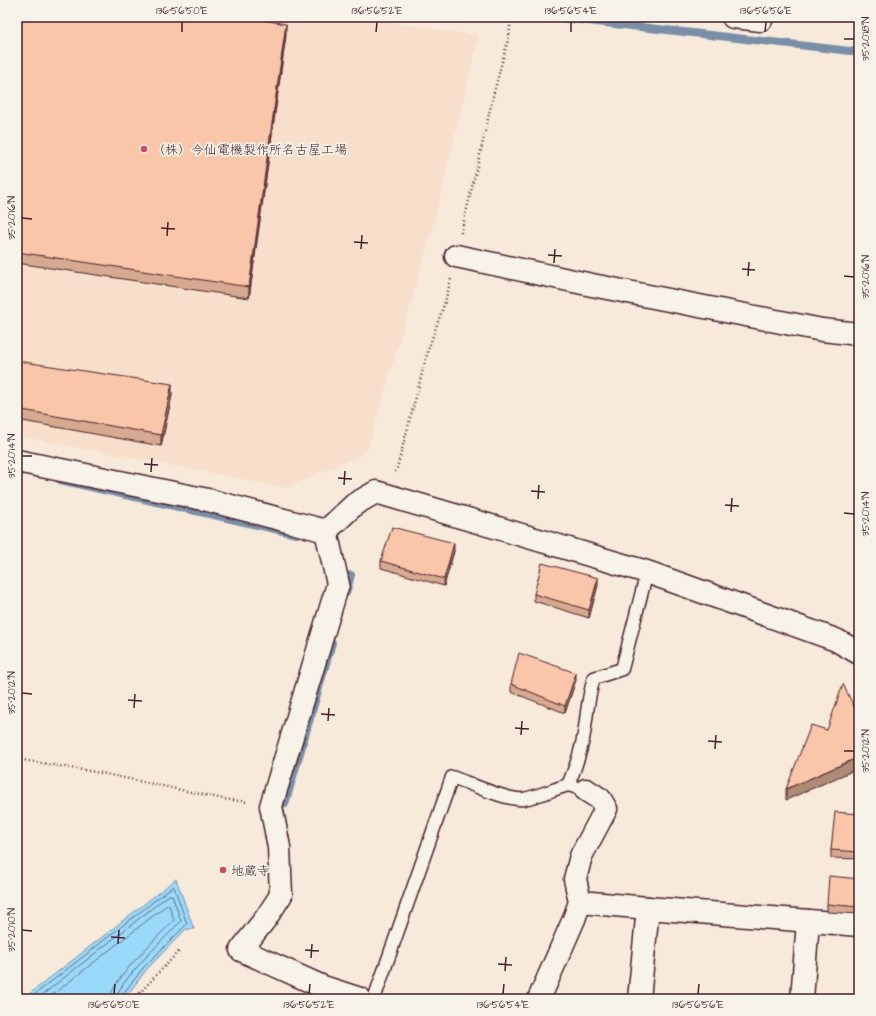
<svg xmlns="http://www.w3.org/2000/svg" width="876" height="1016" font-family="'Architects Daughter','Klee One',sans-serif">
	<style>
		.built { fill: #f8dfcc }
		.water { fill: #99dafb; stroke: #798fa8 }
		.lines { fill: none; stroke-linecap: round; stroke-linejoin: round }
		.shore { stroke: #6a6a7e; stroke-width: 1 }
		.stream { stroke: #798fa8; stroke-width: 8 }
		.lane-casing { stroke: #4a1f2b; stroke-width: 15 }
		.street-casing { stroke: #4a1f2b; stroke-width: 25 }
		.secondary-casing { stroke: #4a1f2b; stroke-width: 25 }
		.path { stroke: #4a1f2b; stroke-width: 2.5; stroke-dasharray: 1 3; stroke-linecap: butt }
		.lane { stroke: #f7f3e8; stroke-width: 12 }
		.street { stroke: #f7f3e8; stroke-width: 22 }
		.secondary { stroke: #f7f3e8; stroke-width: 22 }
		.wall { fill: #d6aa91; stroke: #4a1f2b }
		.shaded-wall { fill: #ae8b76; stroke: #4a1f2b }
		.building { fill: #f9c6a9; stroke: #4a1f2b }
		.ticks { fill: none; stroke: #4a1f2b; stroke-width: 1.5 }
		.poi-dot { fill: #d1495b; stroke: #f7f3e8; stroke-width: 1.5 }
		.labels { text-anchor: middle; stroke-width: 3.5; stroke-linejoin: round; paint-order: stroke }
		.poi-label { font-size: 13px; fill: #4a1f2b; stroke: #f7f3e8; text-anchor: start }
		.neatline { fill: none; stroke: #4a1f2b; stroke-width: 1.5 }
		.ticks-label { font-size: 10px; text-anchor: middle; fill: #4a1f2b }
	</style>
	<rect width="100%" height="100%" fill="#f7eadb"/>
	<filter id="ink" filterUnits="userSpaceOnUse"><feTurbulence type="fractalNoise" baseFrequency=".025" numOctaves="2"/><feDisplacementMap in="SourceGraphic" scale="8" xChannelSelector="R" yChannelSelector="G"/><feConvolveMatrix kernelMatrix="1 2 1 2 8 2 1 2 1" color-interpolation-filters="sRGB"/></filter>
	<g filter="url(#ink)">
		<path class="built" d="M 17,17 L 358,17 L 479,36 L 432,231 L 367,452 L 287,488 L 17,436 Z"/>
		<path class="water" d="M 176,879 L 194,929 L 186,929 L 147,969 L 124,999 L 23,999 Z"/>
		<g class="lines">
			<g class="shore">
				<path d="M 29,999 L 172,887 L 174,887 L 187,924 L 144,967 L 122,995 L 121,999"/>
				<path d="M 37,999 L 169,895 L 172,895 L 181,921 C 169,934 116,984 116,999"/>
				<path d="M 47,999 L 167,905 L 169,905 L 174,920 C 160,935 110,981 110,999"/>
			</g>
			<g class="stream">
				<path d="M 553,17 L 859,52"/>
				<path d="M 60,480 L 296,534"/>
				<path d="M 346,593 L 351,575"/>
				<path d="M 285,804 L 332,643"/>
			</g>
			<defs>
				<g id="lane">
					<path d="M 575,787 L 568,785 C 575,769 581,751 584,734 C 587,715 588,696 594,678 L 622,669 L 647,572"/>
					<path d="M 374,999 L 452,777 C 469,783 507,801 524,799 C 539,796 554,789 568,785"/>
				</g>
				<g id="street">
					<path d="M 733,17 L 761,20 L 762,17"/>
					<path d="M 17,461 L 208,500 L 326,531 L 355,504 L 376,492 L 647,572 L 836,640 L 859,653"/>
					<path d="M 326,531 L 338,584 L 271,806 L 279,847 L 281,895 L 266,918 L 241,950 L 323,987 L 360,999"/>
					<path d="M 580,902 L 648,908"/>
					<path d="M 539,999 L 574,919 L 580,902 L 575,879 L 581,856 L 606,809 L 600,799 L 586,790"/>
					<path d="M 639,999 L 648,908 L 859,925"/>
					<path d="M 802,999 L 808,921"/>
				</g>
				<path id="secondary" d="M 456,256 L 592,285 L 822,330 L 859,334"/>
			</defs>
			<use href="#lane" class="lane-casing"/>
			<use href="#street" class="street-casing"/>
			<use href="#secondary" class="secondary-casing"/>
			<g class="path">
				<path d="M 461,233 L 481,150 L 494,92 L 509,36 L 511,17"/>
				<path d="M 395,472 L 397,468 L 429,347 L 445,302 L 451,279"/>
				<path d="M 17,493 L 19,485"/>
				<path d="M 17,759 L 101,773 L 224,799 L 248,802"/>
				<path d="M 134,999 L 179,951"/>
			</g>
			<use href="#lane" class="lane"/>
			<use href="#street" class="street"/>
			<use href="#secondary" class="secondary"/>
		</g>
		<g class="wall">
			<path d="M 17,17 L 286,35 L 249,298 L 17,263 Z"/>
			<path d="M 17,361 L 172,395 L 161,446 L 17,420 Z"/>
			<path d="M 454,551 L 444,586 L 381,568 L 381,561 Z"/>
			<path d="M 598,585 L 589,618 L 534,601 L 534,594 Z"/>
			<path d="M 576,680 L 565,713 L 511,692 L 511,684 Z"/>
			<path d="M 859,814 L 859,859 L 831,858 L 831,850 Z"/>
			<path d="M 859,879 L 859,914 L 827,912 L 827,904 Z"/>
		</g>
		<g class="shaded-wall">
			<path d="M 286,24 L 286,35 L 249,298 L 249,287 Z"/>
			<path d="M 172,384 L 172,395 L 161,446 L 161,435 Z"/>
			<path d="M 454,543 L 454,551 L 444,586 L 444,579 Z"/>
			<path d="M 598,578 L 598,585 L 589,618 L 589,610 Z"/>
			<path d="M 576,673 L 576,680 L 565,713 L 565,706 Z"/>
			<path d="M 859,757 L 859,768 L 786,800 L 786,789 Z"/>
		</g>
		<g class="building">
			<path d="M 17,17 L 247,17 L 286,24 L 249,287 L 17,252 Z"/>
			<path d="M 17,361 L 172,384 L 161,435 L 17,409 Z"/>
			<path d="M 392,527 L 454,543 L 444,579 L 381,561 Z"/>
			<path d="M 542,563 L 598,578 L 589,610 L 534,594 Z"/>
			<path d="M 519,653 L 576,673 L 565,706 L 511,684 Z"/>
			<path d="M 843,684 L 859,717 L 859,757 L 786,789 L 811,725 L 827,730 Z"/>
			<path d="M 835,812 L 859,814 L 859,852 L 831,850 Z"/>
			<path d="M 829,876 L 859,879 L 859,907 L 827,904 Z"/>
		</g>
	</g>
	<path class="ticks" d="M 182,32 L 182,22M 376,32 L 377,22M 571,32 L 571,22M 765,32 L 766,22M 844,39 L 854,39M 22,218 L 32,219M 161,228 L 175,229M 167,236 L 168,222M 354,242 L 368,243M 361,249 L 362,235M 548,255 L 562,256M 554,263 L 555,249M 742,269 L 755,270M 748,276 L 749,262M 844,276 L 854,277M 22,456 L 32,456M 144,464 L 158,465M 151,472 L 152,458M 338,478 L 352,479M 344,485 L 345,471M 531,491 L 545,492M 538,499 L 539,485M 725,505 L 739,506M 731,512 L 732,498M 844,513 L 854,514M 22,693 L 32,694M 128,700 L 142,701M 134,708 L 135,694M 321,714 L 335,715M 328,721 L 329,708M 515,728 L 529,729M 521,735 L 522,721M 708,741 L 722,742M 715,749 L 716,735M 844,751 L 854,751M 22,930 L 32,931M 111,937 L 125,938M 118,944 L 119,930M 305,950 L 319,951M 311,958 L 312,944M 498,964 L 512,965M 505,971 L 506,957M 114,994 L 115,984M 309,994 L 310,984M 503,994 L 504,984M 698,994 L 699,984"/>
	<g class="poi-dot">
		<circle cx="144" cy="149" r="4"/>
		<circle cx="223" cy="870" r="4"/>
	</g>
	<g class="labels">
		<g class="poi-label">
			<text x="152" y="154">（株）今仙電機製作所名古屋工場</text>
			<text x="231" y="875">地蔵寺</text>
		</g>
	</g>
	<rect width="876" height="1016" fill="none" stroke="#f7f3e8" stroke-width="44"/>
	<rect x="22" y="22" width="832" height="972" class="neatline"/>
	<g class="ticks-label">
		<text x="182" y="14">136°56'50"E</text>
		<text x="377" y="14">136°56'52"E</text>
		<text x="571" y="14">136°56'54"E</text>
		<text x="766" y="14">136°56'56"E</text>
		<text transform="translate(865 39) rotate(-90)" y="4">35°20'18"N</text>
		<text transform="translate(11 218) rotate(-90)" y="4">35°20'16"N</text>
		<text transform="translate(865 277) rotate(-90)" y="4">35°20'16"N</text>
		<text transform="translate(11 456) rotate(-90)" y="4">35°20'14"N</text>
		<text transform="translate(865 514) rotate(-90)" y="4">35°20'14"N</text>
		<text transform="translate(11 693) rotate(-90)" y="4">35°20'12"N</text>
		<text transform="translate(865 751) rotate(-90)" y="4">35°20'12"N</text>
		<text transform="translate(11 930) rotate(-90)" y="4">35°20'10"N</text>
		<text x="114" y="1008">136°56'50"E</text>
		<text x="309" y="1008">136°56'52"E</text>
		<text x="503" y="1008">136°56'54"E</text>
		<text x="698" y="1008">136°56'56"E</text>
	</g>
</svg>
